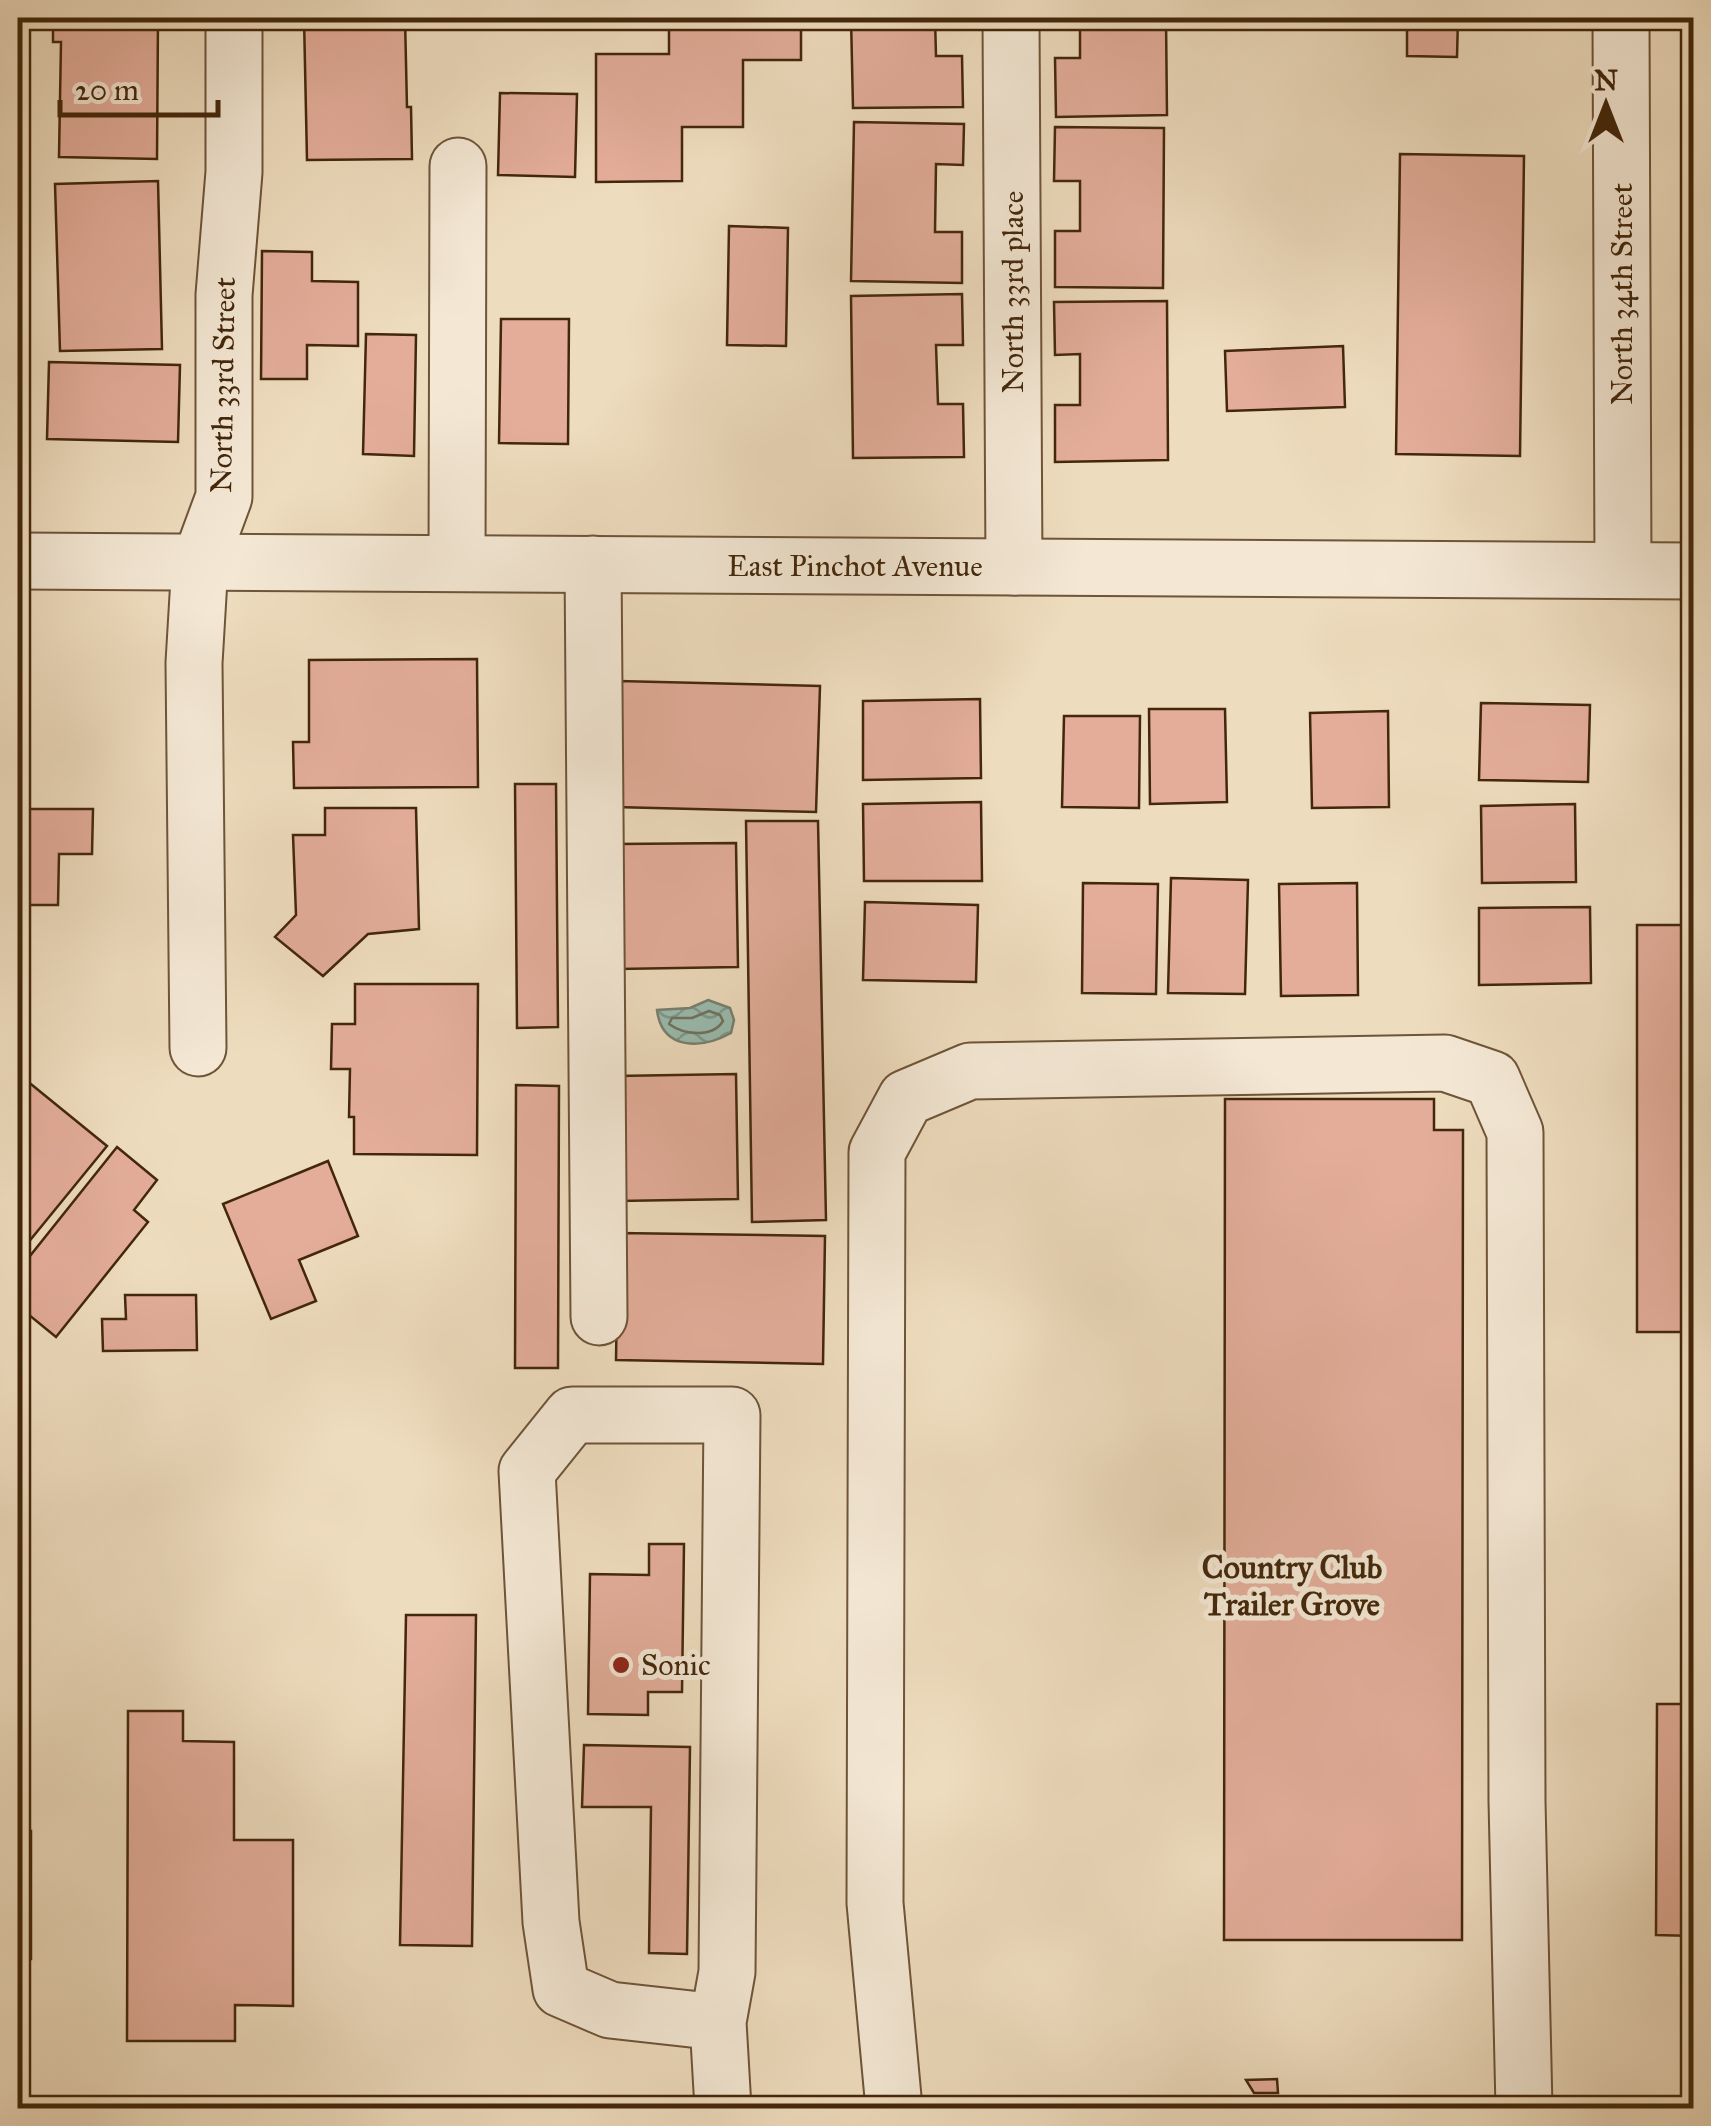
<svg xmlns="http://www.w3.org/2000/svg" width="1711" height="2126" font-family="'IM FELL Great Primer',serif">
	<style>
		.water { fill: url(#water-waves); stroke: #77806f; stroke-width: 2.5 }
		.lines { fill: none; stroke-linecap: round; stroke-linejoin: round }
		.shore { stroke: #6e725e; stroke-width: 2.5 }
		.building { fill: #e3ad9a; stroke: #43270b; stroke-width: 2.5 }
		.minor-casing { stroke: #6e5438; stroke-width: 59 }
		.minor { stroke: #f4e8d5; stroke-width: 55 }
		.poi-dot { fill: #8f2418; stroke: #f4e8d5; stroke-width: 4 }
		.labels { text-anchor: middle; stroke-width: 10; stroke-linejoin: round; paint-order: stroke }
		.street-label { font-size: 30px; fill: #43270b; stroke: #f4e8d5 }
		.poi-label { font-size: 30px; fill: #43270b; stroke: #f4e8d5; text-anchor: start }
		.neighbourhood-label { font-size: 32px; font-weight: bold; fill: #43270b; stroke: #f4e8d5 }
	</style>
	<defs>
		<pattern id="water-waves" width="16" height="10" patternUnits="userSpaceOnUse" patternTransform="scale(2.5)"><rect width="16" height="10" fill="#99bcb1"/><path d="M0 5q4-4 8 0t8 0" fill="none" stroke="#7e998e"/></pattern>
	</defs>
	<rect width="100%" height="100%" fill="#eedcbe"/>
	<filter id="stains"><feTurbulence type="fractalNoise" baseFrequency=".002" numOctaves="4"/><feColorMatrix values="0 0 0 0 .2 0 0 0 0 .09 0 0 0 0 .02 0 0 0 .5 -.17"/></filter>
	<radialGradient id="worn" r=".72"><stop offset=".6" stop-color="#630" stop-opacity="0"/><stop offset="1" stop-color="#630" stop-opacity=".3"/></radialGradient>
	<path class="water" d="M 708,1000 L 730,1008 L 734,1020 L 731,1033 C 702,1049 662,1051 657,1010 L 690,1008 Z"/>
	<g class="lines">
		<path class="shore" d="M 709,1011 L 720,1015 L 723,1021 C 713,1038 684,1035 669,1024 L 672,1018 L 692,1018 Z"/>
	</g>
	<g class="building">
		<path d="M 53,18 L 158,18 L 157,159 L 59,157 L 61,42 L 53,42 Z"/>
		<path d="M 304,18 L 405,18 L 407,107 L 411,107 L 412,159 L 307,160 Z"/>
		<path d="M 669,18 L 801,18 L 801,60 L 743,60 L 743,127 L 682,127 L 682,181 L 596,182 L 596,54 L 669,54 Z"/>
		<path d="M 851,18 L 935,18 L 936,56 L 962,56 L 963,107 L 853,108 Z"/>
		<path d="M 1080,18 L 1166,18 L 1167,115 L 1056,117 L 1055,58 L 1080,58 Z"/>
		<path d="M 1365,18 L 1458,18 L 1457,57 L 1407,56 L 1407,27 L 1364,26 Z"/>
		<path d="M 18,82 L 20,269 L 18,269 Z"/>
		<path d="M 500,93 L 577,94 L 575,177 L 498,175 Z"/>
		<path d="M 854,122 L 964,124 L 963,165 L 936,164 L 935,232 L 962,232 L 962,283 L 851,281 Z"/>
		<path d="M 1055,127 L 1164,128 L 1163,288 L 1055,287 L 1055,231 L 1080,231 L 1080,181 L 1054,181 Z"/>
		<path d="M 1400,154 L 1524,156 L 1520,456 L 1396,454 Z"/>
		<path d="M 158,181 L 162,349 L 60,351 L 55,184 Z"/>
		<path d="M 729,226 L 788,228 L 786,346 L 727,345 Z"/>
		<path d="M 262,251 L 312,252 L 312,281 L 358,282 L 358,346 L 307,345 L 307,379 L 261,379 Z"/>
		<path d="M 962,294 L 963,345 L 936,345 L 938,404 L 963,404 L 964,457 L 853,458 L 851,296 Z"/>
		<path d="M 1167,301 L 1168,460 L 1055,462 L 1055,405 L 1080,405 L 1080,354 L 1055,355 L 1054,302 Z"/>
		<path d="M 501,319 L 569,319 L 568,444 L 499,443 Z"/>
		<path d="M 18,330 L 20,472 L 18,472 Z"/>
		<path d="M 366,334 L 416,335 L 414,456 L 363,454 Z"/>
		<path d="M 1343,346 L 1345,407 L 1227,411 L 1225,351 Z"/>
		<path d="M 49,362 L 180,365 L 178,442 L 47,439 Z"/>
		<path d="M 477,659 L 478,787 L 294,788 L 293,742 L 309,742 L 309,660 Z"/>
		<path d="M 618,681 L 820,686 L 816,812 L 615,807 Z"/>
		<path d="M 980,699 L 981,778 L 863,780 L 863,701 Z"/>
		<path d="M 1481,703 L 1590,705 L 1588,782 L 1479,780 Z"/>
		<path d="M 1149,709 L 1225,709 L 1227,802 L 1150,804 Z"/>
		<path d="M 1388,711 L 1389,807 L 1312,808 L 1310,713 Z"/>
		<path d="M 1064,716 L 1140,716 L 1139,808 L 1062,807 Z"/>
		<path d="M 515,784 L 556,784 L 558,1027 L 517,1028 Z"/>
		<path d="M 981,802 L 982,881 L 864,881 L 863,804 Z"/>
		<path d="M 1575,804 L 1576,882 L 1482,883 L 1481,806 Z"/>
		<path d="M 325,808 L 416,808 L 419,929 L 368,934 L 323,976 L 275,937 L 296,915 L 293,835 L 325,835 Z"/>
		<path d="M 18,809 L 93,809 L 92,854 L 59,854 L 58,905 L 29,905 L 29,946 L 18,946 Z"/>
		<path d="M 746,821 L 818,821 L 826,1220 L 752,1222 Z"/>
		<path d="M 736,843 L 738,967 L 618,969 L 617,844 Z"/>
		<path d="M 1171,878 L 1248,880 L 1245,994 L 1168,993 Z"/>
		<path d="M 1083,883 L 1158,884 L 1156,994 L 1082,993 Z"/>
		<path d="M 1357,883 L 1358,995 L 1281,996 L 1279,884 Z"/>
		<path d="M 865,902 L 978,905 L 976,982 L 863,980 Z"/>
		<path d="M 1590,907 L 1591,983 L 1479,985 L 1479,908 Z"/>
		<path d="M 1637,925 L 1683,925 L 1685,1332 L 1637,1332 Z"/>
		<path d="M 355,984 L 478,984 L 477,1155 L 354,1154 L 354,1117 L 349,1117 L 350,1069 L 331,1069 L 332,1024 L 355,1024 Z"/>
		<path d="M 736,1074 L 738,1199 L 618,1201 L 616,1076 Z"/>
		<path d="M 21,1076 L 107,1146 L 18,1255 L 18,1081 Z"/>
		<path d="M 516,1085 L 559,1086 L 558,1368 L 515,1368 Z"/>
		<path d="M 1225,1099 L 1434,1099 L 1434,1130 L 1463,1130 L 1462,1940 L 1224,1940 Z"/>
		<path d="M 117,1147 L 157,1180 L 134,1210 L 148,1222 L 56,1337 L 18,1306 L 18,1271 Z"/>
		<path d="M 328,1161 L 358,1236 L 299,1260 L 316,1301 L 271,1319 L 223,1204 Z"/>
		<path d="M 618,1233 L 825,1236 L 823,1364 L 616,1360 Z"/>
		<path d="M 125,1295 L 196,1295 L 197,1350 L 103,1351 L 102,1319 L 126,1319 Z"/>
		<path d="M 649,1544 L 684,1544 L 682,1692 L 648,1692 L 648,1715 L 588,1714 L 590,1574 L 649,1575 Z"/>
		<path d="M 406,1615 L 476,1615 L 472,1946 L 400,1945 Z"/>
		<path d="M 18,1657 L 18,1831 L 31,1831 L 31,1959 L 18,1959 Z"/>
		<path d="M 1657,1704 L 1694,1704 L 1694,1936 L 1656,1935 Z"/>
		<path d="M 128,1711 L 183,1711 L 183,1741 L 234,1742 L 234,1840 L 293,1840 L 293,2006 L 235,2005 L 235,2041 L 127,2041 Z"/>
		<path d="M 584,1745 L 690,1747 L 687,1954 L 649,1953 L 651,1807 L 582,1807 Z"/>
		<path d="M 1277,2079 L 1278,2093 L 1254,2093 L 1246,2080 Z"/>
	</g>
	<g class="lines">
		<defs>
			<g id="minor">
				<path d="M 1011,18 L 1014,567"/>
				<path d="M 1621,18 L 1623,570"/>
				<path d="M 18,561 L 1694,571"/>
				<path d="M 457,563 L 458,166"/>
				<path d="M 593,564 L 599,1317"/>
				<path d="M 198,1048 L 194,663 L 200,562 L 224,497 L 224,295 L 234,172 L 234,18"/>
				<path d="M 718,2022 L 610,2010 L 561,1989 L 551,1922 L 527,1471 L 572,1415 L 732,1415 L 727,1972 L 718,2022 L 723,2108"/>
				<path d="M 894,2108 L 875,1903 L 877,1152 L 906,1098 L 970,1071 L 1445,1063 L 1492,1079 L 1515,1132 L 1517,1801 L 1524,2108"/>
			</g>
		</defs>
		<use href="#minor" class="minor-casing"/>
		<use href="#minor" class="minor"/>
	</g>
	<circle class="poi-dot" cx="621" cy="1665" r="10"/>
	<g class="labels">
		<g class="street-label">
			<text transform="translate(1013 292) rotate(-90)" y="10">North 33rd place</text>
			<text transform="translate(1622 294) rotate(-90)" y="10">North 34th Street</text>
			<text transform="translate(223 385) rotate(-89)" y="10">North 33rd Street</text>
			<text x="855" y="576">East Pinchot Avenue</text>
		</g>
		<g class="poi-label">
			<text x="641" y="1675">Sonic</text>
		</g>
		<g class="neighbourhood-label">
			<text x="1292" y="1578">Country Club<tspan x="1292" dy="37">Trailer Grove</tspan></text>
		</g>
	</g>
	<rect width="1711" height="2126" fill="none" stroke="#eedcbe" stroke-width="60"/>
	<rect x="20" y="20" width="1671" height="2086" fill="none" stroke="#43270b" stroke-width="5"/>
	<rect x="30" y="30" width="1651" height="2066" fill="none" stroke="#43270b" stroke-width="2.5"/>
	<g transform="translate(1606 105)" stroke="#f4e8d5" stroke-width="8" paint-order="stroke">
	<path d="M0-8L18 38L0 25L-18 38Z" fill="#43270b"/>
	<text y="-15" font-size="28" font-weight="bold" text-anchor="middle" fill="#43270b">N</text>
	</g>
	<path d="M60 100v15h158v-15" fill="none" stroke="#43270b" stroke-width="5"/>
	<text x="75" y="100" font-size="30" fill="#43270b" stroke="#f4e8d5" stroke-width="8" paint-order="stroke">20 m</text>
	<rect width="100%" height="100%" filter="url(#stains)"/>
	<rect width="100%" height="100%" fill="url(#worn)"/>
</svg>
